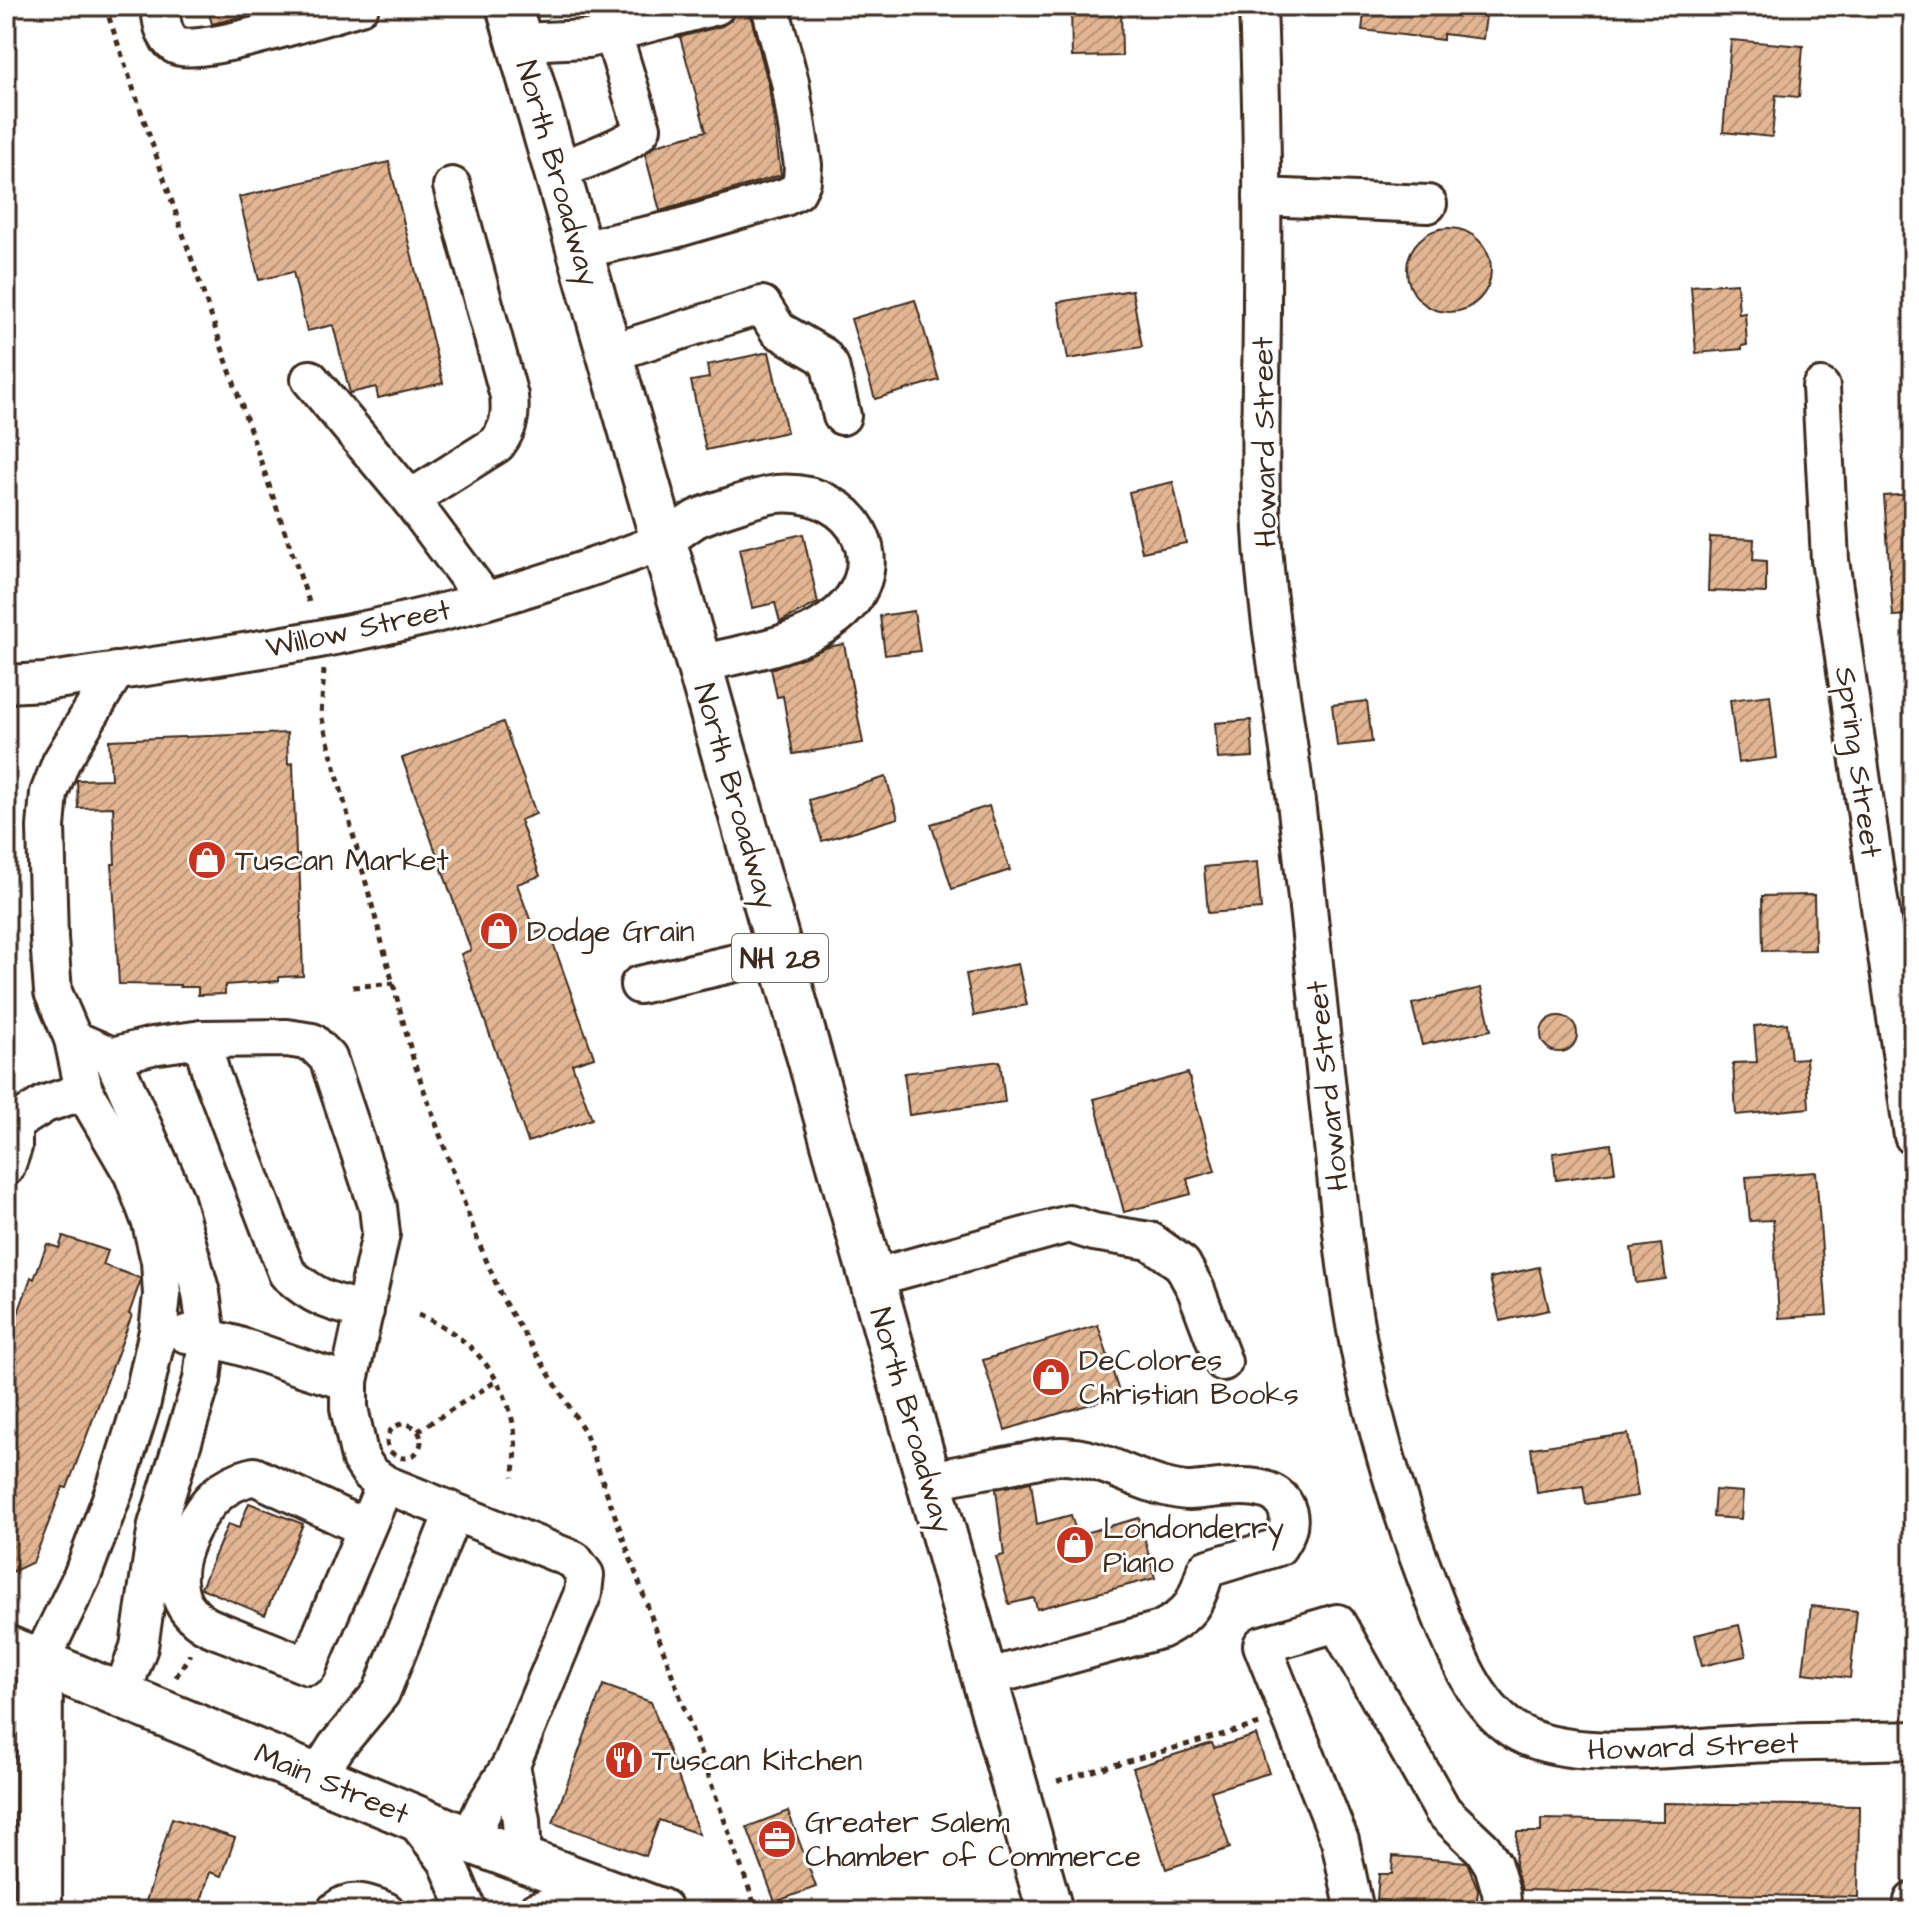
<svg xmlns="http://www.w3.org/2000/svg" width="1919" height="1917" font-family="'Architects Daughter',sans-serif">
	<style>
		.building { fill: url(#building-hatch); stroke: #3b2a1e; stroke-width: 2 }
		.lines { fill: none; stroke-linecap: round; stroke-linejoin: round }
		.minor-casing { stroke: #3b2a1e; stroke-width: 42 }
		.major-casing { stroke: #3b2a1e; stroke-width: 50 }
		.path { stroke: #3b2a1e; stroke-width: 5; stroke-dasharray: 6 6; stroke-linecap: butt }
		.minor { stroke: #fff; stroke-width: 36 }
		.major { stroke: #fff; stroke-width: 44 }
		.labels { text-anchor: middle; stroke-width: 6; stroke-linejoin: round; paint-order: stroke }
		.shield { fill: #fff; stroke: #766a62; stroke-width: 2 }
		.shield-label { font-size: 28px; font-weight: bold; fill: #3b2a1e }
		.street-label { font-size: 30px; fill: #3b2a1e; stroke: #fff }
		.poi-label { font-size: 30px; fill: #3b2a1e; stroke: #fff; text-anchor: start }
	</style>
	<defs>
		<pattern id="building-hatch" width="6" height="6" patternUnits="userSpaceOnUse" patternTransform="scale(2)"><rect width="6" height="6" fill="#e2b692"/><path d="M-1 1l2-2M0 6l6-6M5 7l2-2" fill="none" stroke="#b89477"/></pattern>
	</defs>
	<rect width="100%" height="100%" fill="#fff"/>
	<filter id="ink" filterUnits="userSpaceOnUse"><feTurbulence type="fractalNoise" baseFrequency=".0125" numOctaves="2"/><feDisplacementMap in="SourceGraphic" scale="16" xChannelSelector="R" yChannelSelector="G"/><feConvolveMatrix kernelMatrix="1 2 1 2 8 2 1 2 1" color-interpolation-filters="sRGB"/></filter>
	<g filter="url(#ink)">
		<g class="building">
			<path d="M 207,6 L 286,6 L 212,24 Z"/>
			<path d="M 748,6 L 769,86 L 781,175 L 660,211 L 645,154 L 656,145 L 706,131 L 680,37 L 722,26 L 731,20 L 736,8 Z"/>
			<path d="M 1071,6 L 1121,6 L 1122,56 L 1072,57 Z"/>
			<path d="M 1365,6 L 1487,8 L 1483,39 L 1443,34 L 1443,40 L 1362,30 Z"/>
			<path d="M 1731,40 L 1803,46 L 1799,97 L 1776,95 L 1772,137 L 1723,132 Z"/>
			<path d="M 389,162 L 443,383 L 378,398 L 376,387 L 350,393 L 333,325 L 307,331 L 293,272 L 259,280 L 239,197 Z"/>
			<circle cx="1449" cy="270" r="42"/>
			<path d="M 1737,283 L 1739,314 L 1745,313 L 1747,345 L 1742,346 L 1742,349 L 1696,353 L 1691,286 Z"/>
			<path d="M 1132,290 L 1142,347 L 1068,359 L 1058,302 Z"/>
			<path d="M 915,300 L 939,380 L 875,399 L 851,319 Z"/>
			<path d="M 769,352 L 787,432 L 706,450 L 691,381 L 709,378 L 707,365 Z"/>
			<path d="M 1173,482 L 1186,543 L 1142,552 L 1129,492 Z"/>
			<path d="M 1913,494 L 1913,615 L 1893,616 L 1884,496 Z"/>
			<path d="M 803,534 L 818,603 L 780,622 L 775,603 L 752,608 L 739,549 Z"/>
			<path d="M 1710,537 L 1754,539 L 1753,560 L 1766,561 L 1766,593 L 1708,591 Z"/>
			<path d="M 914,611 L 920,651 L 885,655 L 880,616 Z"/>
			<path d="M 844,644 L 863,743 L 793,754 L 783,696 L 777,697 L 771,669 L 828,647 Z"/>
			<path d="M 1770,695 L 1777,758 L 1738,763 L 1730,700 Z"/>
			<path d="M 1367,701 L 1372,742 L 1337,746 L 1332,705 Z"/>
			<path d="M 1251,720 L 1253,757 L 1218,759 L 1215,723 Z"/>
			<path d="M 503,722 L 536,814 L 520,820 L 540,876 L 517,884 L 535,933 L 548,929 L 594,1057 L 572,1064 L 592,1119 L 528,1142 L 461,954 L 471,950 L 402,758 Z"/>
			<path d="M 287,733 L 288,764 L 293,763 L 296,856 L 299,855 L 303,976 L 279,977 L 279,981 L 225,985 L 225,994 L 198,995 L 198,987 L 180,987 L 180,985 L 119,984 L 112,864 L 115,864 L 113,807 L 78,808 L 77,780 L 111,779 L 109,740 Z"/>
			<path d="M 886,777 L 898,818 L 822,841 L 809,800 Z"/>
			<path d="M 989,806 L 1010,870 L 952,889 L 931,824 Z"/>
			<path d="M 1257,862 L 1261,909 L 1208,913 L 1204,867 Z"/>
			<path d="M 1814,895 L 1815,950 L 1763,951 L 1762,896 Z"/>
			<path d="M 1018,964 L 1027,1005 L 974,1016 L 966,974 Z"/>
			<path d="M 1481,988 L 1491,1030 L 1422,1045 L 1412,1004 Z"/>
			<circle cx="1559" cy="1034" r="18"/>
			<path d="M 1787,1023 L 1791,1059 L 1806,1058 L 1809,1108 L 1736,1115 L 1733,1063 L 1757,1062 L 1754,1026 Z"/>
			<path d="M 1000,1061 L 1005,1102 L 909,1115 L 904,1073 Z"/>
			<path d="M 1188,1073 L 1215,1171 L 1187,1179 L 1191,1194 L 1124,1212 L 1094,1099 Z"/>
			<path d="M 1611,1144 L 1615,1172 L 1556,1180 L 1553,1153 Z"/>
			<path d="M 1816,1172 L 1827,1315 L 1779,1318 L 1773,1220 L 1750,1221 L 1746,1177 Z"/>
			<path d="M 63,1236 L 108,1251 L 103,1265 L 140,1278 L 140,1282 L 129,1314 L 132,1315 L 67,1488 L 63,1487 L 33,1562 L 6,1575 L 6,1347 L 31,1277 L 34,1279 L 47,1244 L 59,1248 Z"/>
			<path d="M 1661,1244 L 1666,1279 L 1636,1283 L 1631,1248 Z"/>
			<path d="M 1539,1267 L 1549,1310 L 1500,1321 L 1490,1278 Z"/>
			<path d="M 1098,1325 L 1120,1395 L 1005,1430 L 983,1360 Z"/>
			<path d="M 1628,1434 L 1638,1496 L 1586,1504 L 1583,1486 L 1537,1493 L 1531,1448 Z"/>
			<path d="M 1031,1482 L 1037,1524 L 1071,1515 L 1077,1535 L 1139,1518 L 1155,1578 L 1037,1609 L 1034,1598 L 1009,1604 L 996,1557 L 1004,1555 L 996,1489 Z"/>
			<path d="M 1715,1490 L 1743,1492 L 1741,1519 L 1713,1517 Z"/>
			<path d="M 249,1503 L 303,1524 L 265,1615 L 201,1588 L 228,1524 L 239,1528 Z"/>
			<path d="M 1811,1606 L 1857,1611 L 1850,1678 L 1803,1673 Z"/>
			<path d="M 1739,1625 L 1746,1656 L 1702,1666 L 1695,1635 Z"/>
			<path d="M 603,1685 L 651,1702 L 699,1834 L 659,1820 L 646,1856 L 553,1823 Z"/>
			<path d="M 1256,1735 L 1269,1773 L 1211,1791 L 1230,1848 L 1166,1869 L 1133,1768 L 1212,1743 L 1214,1748 Z"/>
			<path d="M 1664,1803 L 1859,1806 L 1858,1897 L 1522,1890 L 1515,1867 L 1517,1832 L 1541,1832 L 1541,1819 L 1664,1821 Z"/>
			<path d="M 788,1811 L 816,1887 L 775,1902 L 747,1827 Z"/>
			<path d="M 172,1818 L 235,1838 L 222,1876 L 210,1872 L 198,1911 L 143,1911 Z"/>
			<path d="M 1393,1856 L 1467,1862 L 1478,1890 L 1476,1911 L 1387,1911 L 1388,1901 L 1377,1900 L 1379,1874 L 1392,1874 Z"/>
		</g>
		<g class="lines">
			<defs>
				<g id="minor">
					<path d="M 160,6 C 161,19 163,37 175,45 C 194,59 331,14 360,6"/>
					<path d="M 1258,6 C 1262,104 1263,202 1262,300 C 1262,377 1258,453 1262,529 C 1267,623 1286,716 1297,810 C 1310,918 1320,1027 1332,1135 C 1339,1204 1345,1273 1358,1341 C 1375,1430 1402,1517 1435,1601 C 1453,1645 1472,1703 1514,1730 C 1568,1765 1685,1746 1750,1744 C 1804,1741 1859,1742 1913,1740"/>
					<path d="M 520,42 L 588,39 L 716,6"/>
					<path d="M 557,171 C 576,163 634,145 642,128 L 613,34"/>
					<path d="M 452,186 L 509,396 C 511,415 509,428 497,444 L 410,499 L 485,600"/>
					<path d="M 1262,197 L 1428,204"/>
					<path d="M 580,250 L 675,229 L 785,197 L 797,191 L 802,181 L 803,165 L 790,82 L 770,6"/>
					<path d="M 610,353 L 762,305 L 778,330 L 823,356 L 830,366 L 842,416"/>
					<path d="M 310,379 L 410,499"/>
					<path d="M 1821,387 L 1830,560 L 1913,1136"/>
					<path d="M 116,671 L 61,762 L 49,793 L 46,827 L 49,938 L 53,992 L 73,1039 L 112,1056 L 152,1046 L 202,1039 L 287,1038 L 312,1042 L 328,1058 L 378,1207 L 381,1234 L 349,1381 L 349,1408 L 360,1458 L 370,1473 L 385,1484 L 574,1560 L 585,1575 L 583,1593 L 511,1765 L 521,1820 L 523,1860"/>
					<path d="M 6,684 L 44,682 C 204,658 363,639 518,591 C 565,576 615,561 660,542 C 673,537 684,526 696,519 C 711,512 760,496 776,494 C 859,487 900,572 830,621 C 797,646 739,654 699,664"/>
					<path d="M 639,985 L 779,953"/>
					<path d="M 202,1039 L 211,1074 L 287,1273 C 314,1298 330,1302 365,1311"/>
					<path d="M 112,1056 L 175,1199 L 201,1293 L 207,1337 L 202,1380 L 157,1525 L 139,1647 L 121,1695"/>
					<path d="M 6,1123 L 13,1124 L 45,1104 L 84,1091"/>
					<path d="M 6,1167 L 13,1147 L 13,1124"/>
					<path d="M 872,1278 L 1069,1224 L 1094,1232 L 1150,1241 L 1182,1264 L 1196,1290 L 1223,1362"/>
					<path d="M 186,1334 C 242,1341 294,1369 349,1381"/>
					<path d="M 929,1480 C 959,1475 989,1469 1019,1463 C 1032,1461 1047,1456 1061,1456 C 1099,1456 1129,1478 1165,1487 C 1173,1489 1182,1491 1189,1491 C 1217,1490 1279,1474 1288,1513 C 1291,1526 1285,1536 1278,1547 L 1206,1569 C 1196,1602 1192,1614 1160,1630 L 986,1678"/>
					<path d="M 365,1528 L 254,1476 C 222,1484 206,1501 191,1530 C 174,1563 169,1602 204,1624 C 216,1631 232,1635 244,1641 C 266,1649 287,1658 308,1666 L 385,1484"/>
					<path d="M 40,1662 L 82,1576 L 117,1483 L 141,1406 L 158,1331 L 162,1295 L 160,1261 L 151,1223 L 133,1175 L 84,1091 L 73,1039"/>
					<path d="M 317,1777 L 336,1747 L 381,1693 L 453,1513"/>
					<path d="M 412,1816 L 447,1861 L 468,1911"/>
					<path d="M 469,1840 L 485,1806 L 511,1765"/>
					<path d="M 335,1911 C 352,1897 367,1903 386,1911"/>
					<path d="M 536,1911 L 600,1889"/>
					<path d="M 1355,1911 L 1340,1841 L 1262,1645 L 1337,1623 L 1443,1811 L 1483,1849 L 1493,1865 L 1501,1892 L 1503,1911"/>
					<path d="M 1912,1911 L 1913,1901"/>
				</g>
				<g id="major">
					<path d="M 509,6 L 699,664 L 1050,1911"/>
					<path d="M 6,1648 L 469,1840 L 660,1911"/>
					<path d="M 39,1911 L 40,1662"/>
				</g>
			</defs>
			<use href="#minor" class="minor-casing"/>
			<use href="#major" class="major-casing"/>
			<g class="path">
				<path d="M 105,6 L 310,605"/>
				<path d="M 324,670 L 321,715 L 414,1062 L 476,1236 L 503,1300 L 585,1432 L 757,1911"/>
				<path d="M 353,987 L 394,983"/>
				<path d="M 418,1315 C 484,1339 527,1406 513,1477"/>
				<circle cx="404" cy="1441" r="17"/>
				<path d="M 418,1431 L 498,1380"/>
				<path d="M 176,1677 L 190,1654"/>
				<path d="M 1057,1781 L 1260,1724"/>
			</g>
			<use href="#minor" class="minor"/>
			<use href="#major" class="major"/>
		</g>
	</g>
	<defs>
		<symbol id="shop-disc" viewBox="-11 -11 22 22"><circle r="9.5" fill="#c8321e" stroke="#fff"/><path d="M-5-2.5h2.3a2.7 3.5 0 0 1 5.4 0H5L5.5 6h-11ZM-1.5-2.5h3a1.5 2.3 0 0 0-3 0Z" fill="#fff"/></symbol>
		<symbol id="restaurant-disc" viewBox="-11 -11 22 22"><circle r="9.5" fill="#c8321e" stroke="#fff"/><path d="M-5-6h1v4h1v-4h1v4h1v-4h1v5L-1.5 .5V6h-2V.5L-5-1ZM5-6V6H3V1.5H1.5Q1.5-4 5-6Z" fill="#fff"/></symbol>
		<symbol id="office-disc" viewBox="-11 -11 22 22"><circle r="9.5" fill="#c8321e" stroke="#fff"/><path d="M-6-3h4V-5.5h4V-3h4V5H-6ZM-1-4.5V-3h2v-1.5ZM-6 0V1H6V0Z" fill="#fff"/></symbol>
	</defs>
	<g fill-rule="evenodd">
		<use href="#shop-disc" x="185" y="838" width="44" height="44"/>
		<use href="#shop-disc" x="477" y="909" width="44" height="44"/>
		<use href="#shop-disc" x="1029" y="1355" width="44" height="44"/>
		<use href="#shop-disc" x="1053" y="1523" width="44" height="44"/>
		<use href="#restaurant-disc" x="602" y="1738" width="44" height="44"/>
		<use href="#office-disc" x="755" y="1817" width="44" height="44"/>
	</g>
	<g class="labels">
		<rect class="shield" x="732" y="934" width="96" height="48" rx="6"/>
		<g class="shield-label">
			<text x="780" y="968">NH 28</text>
		</g>
		<g class="street-label">
			<text transform="translate(558 173) rotate(74)" y="10">North Broadway</text>
			<text transform="translate(1264 442) rotate(-91)" y="10">Howard Street</text>
			<text transform="translate(358 628) rotate(-12)" y="10">Willow Street</text>
			<text transform="translate(1859 762) rotate(82)" y="10">Spring Street</text>
			<text transform="translate(736 796) rotate(74)" y="10">North Broadway</text>
			<text transform="translate(1327 1086) rotate(-96)" y="10">Howard Street</text>
			<text transform="translate(912 1420) rotate(74)" y="10">North Broadway</text>
			<text transform="translate(1693 1746) rotate(-2)" y="10">Howard Street</text>
			<text transform="translate(332 1783) rotate(23)" y="10">Main Street</text>
		</g>
		<g class="poi-label">
			<text x="235" y="870">Tuscan Market</text>
			<text x="527" y="941">Dodge Grain</text>
			<text x="1079" y="1370">DeColores<tspan x="1079" dy="34">Christian Books</tspan></text>
			<text x="1103" y="1538">Londonderry<tspan x="1103" dy="34">Piano</tspan></text>
			<text x="652" y="1770">Tuscan Kitchen</text>
			<text x="805" y="1832">Greater Salem<tspan x="805" dy="34">Chamber of Commerce</tspan></text>
		</g>
	</g>
	<rect width="1919" height="1917" fill="none" stroke="#fff" stroke-width="32"/>
	<rect x="16" y="16" width="1887" height="1885" fill="none" stroke="#3b2a1e" stroke-width="3" filter="url(#ink)"/>
</svg>
